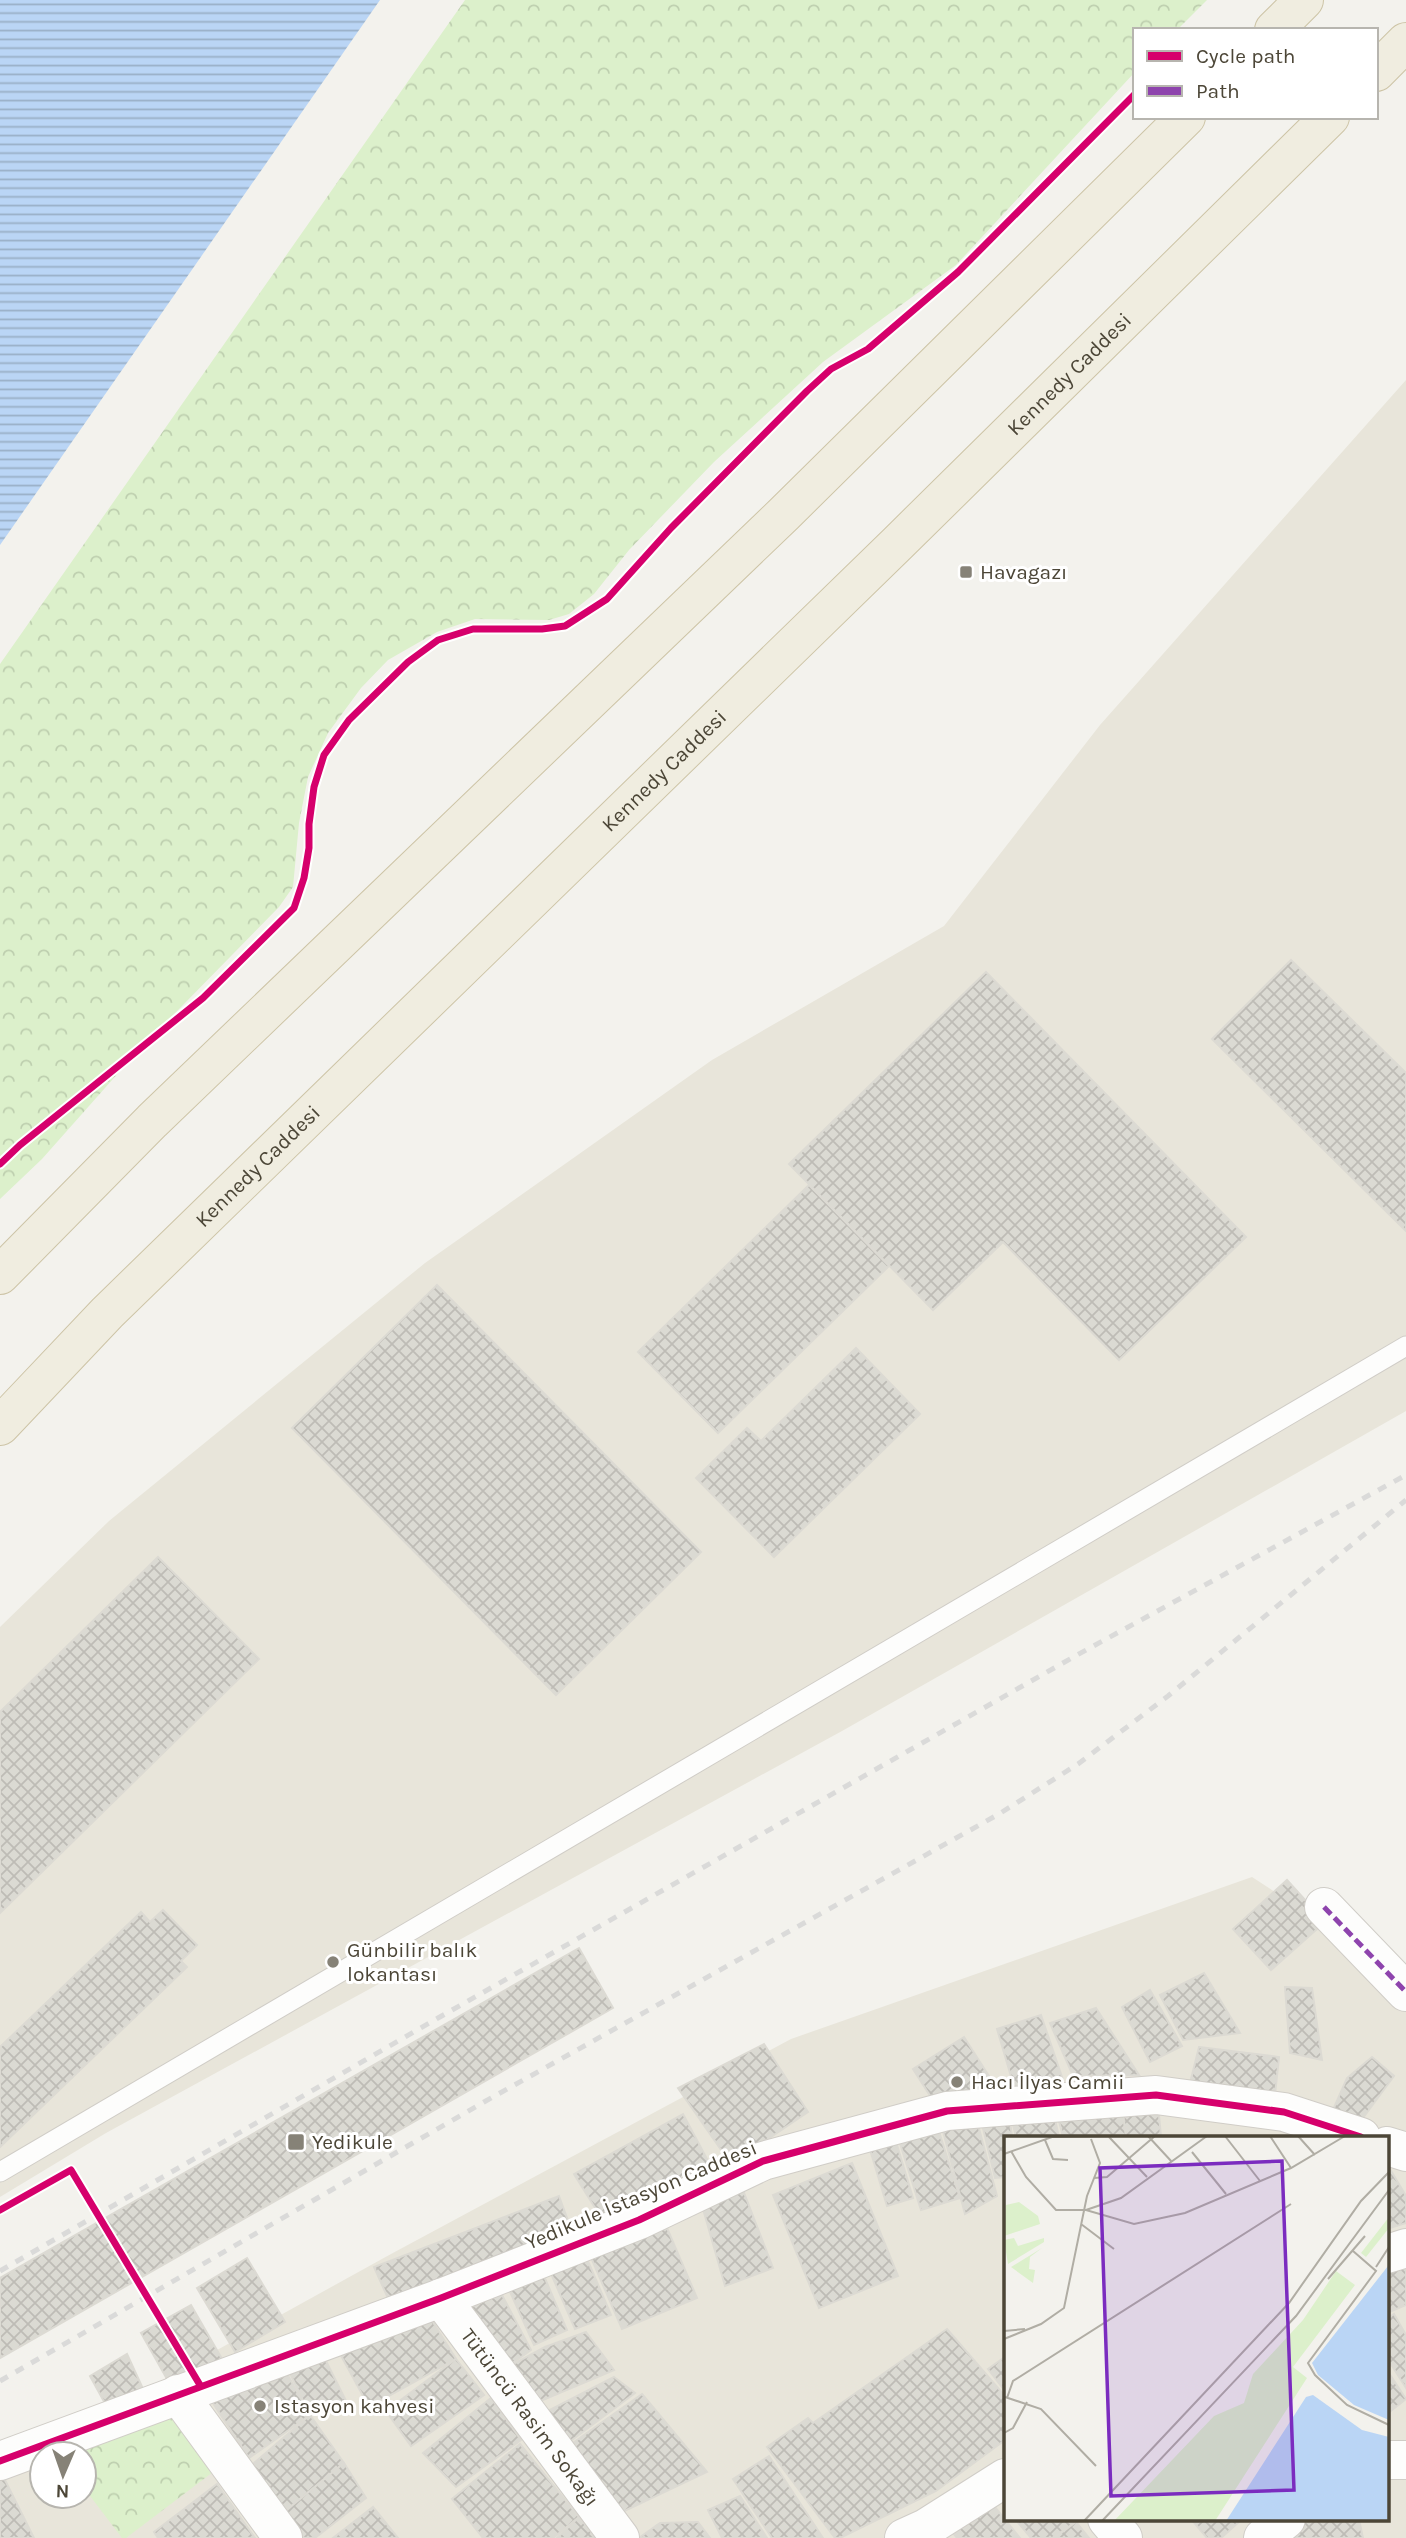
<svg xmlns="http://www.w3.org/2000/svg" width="1406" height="2538" font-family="Karla,sans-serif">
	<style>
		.residential { fill: #e8e5da; fill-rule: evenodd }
		.park { fill: url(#park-crowns) }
		.water { fill: url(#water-rules) }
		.building { fill: url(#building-cross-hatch); stroke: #dcdad3; stroke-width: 2 }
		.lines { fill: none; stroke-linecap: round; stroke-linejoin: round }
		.service-casing { stroke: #d0cdc7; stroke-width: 21 }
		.minor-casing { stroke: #d0cdc7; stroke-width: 40 }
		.trunk-casing { stroke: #cdc4a6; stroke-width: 40 }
		.service { stroke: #fdfdfc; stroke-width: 19 }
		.minor { stroke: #fdfdfc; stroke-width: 38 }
		.trunk { stroke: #f0ede0; stroke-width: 38 }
		.rail { stroke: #dadad9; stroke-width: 5; stroke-dasharray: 9 9; stroke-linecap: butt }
		.quiet { stroke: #8e44ad; stroke-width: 5; stroke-dasharray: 10 5; stroke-linecap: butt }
		.cycleway-casing { stroke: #fff; stroke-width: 11 }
		.cycleway { stroke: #d6006c; stroke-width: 7 }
		.poi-dot { fill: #868277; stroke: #fff; stroke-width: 2.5 }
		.labels { text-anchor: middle; stroke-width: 6; stroke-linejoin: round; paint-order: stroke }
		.street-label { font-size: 21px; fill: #4c4637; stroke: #fff }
		.poi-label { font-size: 21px; fill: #4c4637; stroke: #fff; text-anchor: start }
		.inset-road { fill: none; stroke: #b0ada4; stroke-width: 2 }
		.view { fill: #7b2cbf; fill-opacity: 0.15; stroke: #7b2cbf; stroke-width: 3.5 }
		.inset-edge { fill: none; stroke: #4c4637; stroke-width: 3.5 }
	</style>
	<defs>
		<pattern id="park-crowns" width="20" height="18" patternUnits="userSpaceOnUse" patternTransform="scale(1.75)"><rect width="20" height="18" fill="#dcf0cb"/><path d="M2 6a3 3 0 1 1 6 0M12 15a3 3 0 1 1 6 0" fill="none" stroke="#becfaf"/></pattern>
		<pattern id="water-rules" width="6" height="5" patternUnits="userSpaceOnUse" patternTransform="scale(1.75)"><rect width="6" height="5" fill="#bad5f5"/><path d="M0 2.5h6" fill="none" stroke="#99afc7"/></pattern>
		<pattern id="building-cross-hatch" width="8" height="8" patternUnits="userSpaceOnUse" patternTransform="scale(1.75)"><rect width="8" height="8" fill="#dbdad3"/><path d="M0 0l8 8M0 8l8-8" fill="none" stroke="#bebcb6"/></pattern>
	</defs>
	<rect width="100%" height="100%" fill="#f3f2ed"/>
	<g class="residential">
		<path d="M 1406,380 L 1406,1411 L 842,1731 L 106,2133 L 0,2197 L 0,1627 L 109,1521 L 425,1263 L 712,1060 L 944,926 L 1100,725 Z"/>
		<path d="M 1252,1877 L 1406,1977 L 1406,2538 L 0,2538 L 0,2470 L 391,2254 L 791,2039 ZM 1005,2137 L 1387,2137 L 1387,2519 L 1005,2519 ZM 42,2454 L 84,2454 L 84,2496 L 42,2496 Z"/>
	</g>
	<g class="park">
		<path d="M 465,0 L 1207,0 L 1177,30 L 1135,30 L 1135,72 L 956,265 L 823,362 L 714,462 L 629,550 L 594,594 L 569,614 L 549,620 L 475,619 L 437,632 L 388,660 L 361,688 L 328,733 L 308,777 L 299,823 L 293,887 L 279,907 L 136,1053 L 42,1159 L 0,1199 L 0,664 Z"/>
		<path d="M 164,2409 L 213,2472 L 126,2538 L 122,2538 L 84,2488 L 84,2454 L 75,2454 Z"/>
	</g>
	<path class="water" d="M 0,0 L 380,0 L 0,545 Z"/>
	<g class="building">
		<path d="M 1291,960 L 1406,1073 L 1406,1231 L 1212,1039 Z"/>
		<path d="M 986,972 L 1246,1237 L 1119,1360 L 1003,1242 L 933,1310 L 789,1164 Z"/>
		<path d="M 809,1185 L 889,1266 L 718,1433 L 638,1352 Z"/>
		<path d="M 437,1285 L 701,1552 L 556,1695 L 292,1428 Z"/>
		<path d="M 856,1348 L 920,1414 L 774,1557 L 696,1478 L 747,1428 L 761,1441 Z"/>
		<path d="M 158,1557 L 259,1659 L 0,1913 L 0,1712 Z"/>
		<path d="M 1287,1880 L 1325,1922 L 1271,1970 L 1233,1929 Z"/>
		<path d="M 163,1910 L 197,1945 L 181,1961 L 187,1967 L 0,2147 L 0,2047 L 141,1912 L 150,1922 Z"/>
		<path d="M 579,1948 L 613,2008 L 0,2358 L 0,2278 Z"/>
		<path d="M 1204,1973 L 1240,2033 L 1183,2040 L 1160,1995 Z"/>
		<path d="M 1285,1987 L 1312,1988 L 1322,2060 L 1290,2053 Z"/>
		<path d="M 1150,1990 L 1182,2046 L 1150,2062 L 1122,2007 Z"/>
		<path d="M 1096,2008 L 1139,2075 L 1073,2076 L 1050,2023 Z"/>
		<path d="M 1041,2015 L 1064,2083 L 1015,2090 L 997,2029 Z"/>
		<path d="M 964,2037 L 1001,2095 L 934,2102 L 913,2069 Z"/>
		<path d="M 764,2044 L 808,2112 L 731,2164 L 678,2088 Z"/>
		<path d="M 1199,2047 L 1279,2057 L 1274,2104 L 1189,2087 Z"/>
		<path d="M 1372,2057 L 1394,2076 L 1357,2126 L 1332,2112 L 1347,2078 Z"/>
		<path d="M 1158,2104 L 1161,2137 L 1126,2137 L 1122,2107 Z"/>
		<path d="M 1055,2105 L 1122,2107 L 1126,2137 L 1063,2137 Z"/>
		<path d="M 1053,2111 L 1059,2137 L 1016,2137 L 1011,2117 Z"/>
		<path d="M 1009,2113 L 1012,2137 L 1005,2137 L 1005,2177 L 995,2178 L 980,2116 Z"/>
		<path d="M 683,2114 L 715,2174 L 607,2227 L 574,2174 Z"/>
		<path d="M 977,2121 L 997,2196 L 965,2214 L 941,2124 Z"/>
		<path d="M 936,2122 L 960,2198 L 921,2210 L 897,2134 Z"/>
		<path d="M 894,2135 L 913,2198 L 887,2206 L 868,2143 Z"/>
		<path d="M 852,2163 L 898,2276 L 819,2308 L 773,2195 Z"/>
		<path d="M 1387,2164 L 1406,2196 L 1406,2223 L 1387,2229 Z"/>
		<path d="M 743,2190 L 773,2268 L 725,2286 L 701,2202 Z"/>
		<path d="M 559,2196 L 574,2237 L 391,2305 L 374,2267 Z"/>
		<path d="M 661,2214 L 697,2298 L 622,2329 L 586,2246 Z"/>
		<path d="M 582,2247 L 611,2315 L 575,2329 L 546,2262 Z"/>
		<path d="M 1406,2254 L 1406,2305 L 1387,2313 L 1387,2262 Z"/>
		<path d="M 247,2258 L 285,2322 L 235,2352 L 197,2288 Z"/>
		<path d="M 541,2269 L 567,2330 L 534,2345 L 507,2285 Z"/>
		<path d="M 501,2293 L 531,2350 L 504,2369 L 469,2308 Z"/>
		<path d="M 191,2305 L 222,2359 L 172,2388 L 141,2333 Z"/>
		<path d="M 426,2311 L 456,2359 L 369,2407 L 339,2352 Z"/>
		<path d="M 1394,2314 L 1406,2335 L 1406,2388 L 1387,2358 L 1387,2319 Z"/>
		<path d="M 947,2329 L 1005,2396 L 1005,2440 L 936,2491 L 840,2538 L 835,2538 L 767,2447 L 808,2418 L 813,2423 Z"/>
		<path d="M 586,2332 L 614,2370 L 531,2405 L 504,2369 L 545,2347 Z"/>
		<path d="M 321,2351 L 347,2403 L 310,2415 L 286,2365 Z"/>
		<path d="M 127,2354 L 144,2391 L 107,2407 L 90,2376 Z"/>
		<path d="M 1005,2357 L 1005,2391 L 988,2369 Z"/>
		<path d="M 456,2359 L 484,2395 L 411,2446 L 386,2411 Z"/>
		<path d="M 281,2363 L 310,2415 L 249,2458 L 211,2400 Z"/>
		<path d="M 1387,2370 L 1406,2399 L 1387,2414 Z"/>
		<path d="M 614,2377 L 635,2393 L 564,2446 L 536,2417 Z"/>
		<path d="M 642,2394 L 707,2472 L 618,2514 L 563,2450 Z"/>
		<path d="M 491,2398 L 521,2440 L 456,2487 L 423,2453 Z"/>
		<path d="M 310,2415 L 344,2463 L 283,2513 L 253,2464 Z"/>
		<path d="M 520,2444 L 579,2517 L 553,2538 L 483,2538 L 452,2499 Z"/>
		<path d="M 769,2456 L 823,2538 L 772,2538 L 733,2479 Z"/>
		<path d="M 344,2463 L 366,2498 L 315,2538 L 302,2538 L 283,2513 Z"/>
		<path d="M 0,2470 L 34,2538 L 0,2538 Z"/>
		<path d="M 217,2484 L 255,2538 L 158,2538 L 154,2532 Z"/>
		<path d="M 740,2496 L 767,2538 L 722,2538 L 708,2510 Z"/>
		<path d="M 990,2501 L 1020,2538 L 957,2538 L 953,2533 Z"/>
		<path d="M 373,2507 L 398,2538 L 333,2538 Z"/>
		<path d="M 579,2517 L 596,2538 L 557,2538 Z"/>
		<path d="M 1015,2519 L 1073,2519 L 1076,2522 L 1052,2538 L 1031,2538 Z"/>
		<path d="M 1191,2519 L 1238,2519 L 1240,2521 L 1221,2538 L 1207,2538 Z"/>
		<path d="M 1298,2519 L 1359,2519 L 1363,2538 L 1274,2538 Z"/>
		<path d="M 698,2522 L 710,2538 L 639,2538 L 660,2523 Z"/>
		<path d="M 1076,2522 L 1089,2538 L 1054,2538 Z"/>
	</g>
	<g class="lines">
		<defs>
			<path id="service" d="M 0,2172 L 1406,1346"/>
			<g id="minor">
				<path d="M 1324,1907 L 1406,1992"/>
				<path d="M 1387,2146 L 1406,2152"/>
				<path d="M 1387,2254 L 1406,2248"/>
				<path id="s1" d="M 441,2298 L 620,2538"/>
				<path d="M 178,2394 L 283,2538"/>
				<path d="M 1387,2460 L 1406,2460"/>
				<path d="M 0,2461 L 441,2298 L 639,2220 L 763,2161 L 947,2111 L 1156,2095 L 1284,2112 L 1361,2137"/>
				<path d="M 1107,2519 L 1123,2538"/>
				<path d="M 904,2538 L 926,2528 L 1005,2478"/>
				<path d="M 1263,2538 L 1286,2519"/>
			</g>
			<g id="trunk">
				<path d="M 1274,30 L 1304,0"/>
				<path d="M 1376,72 L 1406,42"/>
				<path d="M 0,1275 L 152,1121 L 784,514 L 1186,117"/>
				<path id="s2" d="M 0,1426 L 107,1313 L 898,543 L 1330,117"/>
			</g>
		</defs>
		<use href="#service" class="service-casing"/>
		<use href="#minor" class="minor-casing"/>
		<use href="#trunk" class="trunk-casing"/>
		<use href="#service" class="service"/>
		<use href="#minor" class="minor"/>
		<use href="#trunk" class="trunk"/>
		<g class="rail">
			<path d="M 0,2271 L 438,2018 L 1077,1655 L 1406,1475"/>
			<path d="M 0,2381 L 484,2102 L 999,1814 L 1078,1764 L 1168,1696 L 1406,1500"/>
		</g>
		<path class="quiet" d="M 1324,1907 L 1406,1992"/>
		<defs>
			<g id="cycleway">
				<path d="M 0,1164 L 20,1145 L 203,998 L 294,908 L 304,878 L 309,848 L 309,824 L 314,787 L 324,755 L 349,720 L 408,662 L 438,640 L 473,629 L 542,629 L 565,626 L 607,599 L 671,528 L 807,391 L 831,369 L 868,349 L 958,272 L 1135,94"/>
				<path d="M 0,2210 L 71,2170 L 200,2385"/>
				<path d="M 0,2461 L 441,2298 L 639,2220 L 763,2161 L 947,2111 L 1156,2095 L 1284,2112 L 1361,2137"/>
			</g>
		</defs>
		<use href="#cycleway" class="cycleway-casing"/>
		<use href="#cycleway" class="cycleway"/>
	</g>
	<g class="poi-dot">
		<rect x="959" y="565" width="14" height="14" rx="3.5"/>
		<circle cx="333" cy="1962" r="7"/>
		<circle cx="957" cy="2082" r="7"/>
		<rect x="287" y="2133" width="18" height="18" rx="3.5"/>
		<circle cx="260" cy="2406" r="7"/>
	</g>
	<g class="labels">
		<g class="street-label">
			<text dy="7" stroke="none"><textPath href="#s2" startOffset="1500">Kennedy Caddesi</textPath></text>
			<text dy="7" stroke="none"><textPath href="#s2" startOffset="933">Kennedy Caddesi</textPath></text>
			<text dy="7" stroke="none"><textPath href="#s2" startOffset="366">Kennedy Caddesi</textPath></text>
			<text transform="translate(641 2195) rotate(-23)" y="7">Yedikule İstasyon Caddesi</text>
			<text dy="7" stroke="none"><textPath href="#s1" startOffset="149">Tütüncü Rasim Sokağı</textPath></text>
		</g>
		<g class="poi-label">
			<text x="980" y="579">Havagazı</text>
			<text x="347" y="1957">Günbilir balık<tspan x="347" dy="24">lokantası</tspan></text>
			<text x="971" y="2089">Hacı İlyas Camii</text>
			<text x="312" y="2149">Yedikule</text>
			<text x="274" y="2413">Istasyon kahvesi</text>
		</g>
	</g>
	<g transform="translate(1004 2136)">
		<rect width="385" height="385" fill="#f3f2ed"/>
		<path d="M 15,66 L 34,80 L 36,88 L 0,100 L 2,69 ZM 10,102 L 14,110 L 40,102 L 40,106 L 4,128 L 0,104 ZM 38,112 L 26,121 L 25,133 L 31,134 L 29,147 L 7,131 Z" fill="#dcf0cb"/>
		<path d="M 385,81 L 385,92 L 362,121 L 357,117 ZM 332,135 L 351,149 L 289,231 L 303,242 L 211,385 L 110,385 L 210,280 L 240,267 L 249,238 L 299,184 Z" fill="#dcf0cb"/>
		<path d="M 384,130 L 385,131 L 385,284 L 350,269 L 314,239 L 308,227 ZM 309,259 L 358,294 L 385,301 L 385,385 L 222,385 L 302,261 Z" fill="#bad5f5"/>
		<path class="inset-road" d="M 144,0 L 168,26M 221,0 L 256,45M 266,0 L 287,32M 294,0 L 311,19M 105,1 L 143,41M 41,4 L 49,23 L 64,24M 7,15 L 22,41 L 52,74 L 82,74 L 130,88 L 181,77 L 287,32 L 341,0M 188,16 L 222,58M 0,18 L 48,1 L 108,0M 90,42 L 103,41 L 151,0M 82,74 L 117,62 L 203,0M 77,88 L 110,113M 349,115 L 372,135 L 304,227 L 311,239 L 343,269 L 385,289M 372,131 L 385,111M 324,143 L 361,100M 0,195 L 21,193M 0,203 L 37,188 L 60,172 L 83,60 L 96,27 L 87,3M 1,261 L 37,273 L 92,330M 3,262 L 9,245 L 287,68M 0,297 L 9,292 L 23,266M 80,385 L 285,167 L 357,65 L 385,36M 98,385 L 292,180 L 385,54"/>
		<path class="view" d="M 278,25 L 290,354 L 107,360 L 96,32 Z"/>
		<rect width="385" height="385" class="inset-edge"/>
	</g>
	<rect x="1133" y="28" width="245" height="91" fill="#ffffff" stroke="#b7b5af" stroke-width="2"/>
	<rect x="1147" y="51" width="35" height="10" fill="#d6006c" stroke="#b7b5af" stroke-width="2"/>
	<text x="1196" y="63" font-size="21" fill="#4c4637">Cycle path</text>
	<rect x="1147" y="86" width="35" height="10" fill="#8e44ad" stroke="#b7b5af" stroke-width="2"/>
	<text x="1196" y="98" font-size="21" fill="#4c4637">Path</text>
	<g transform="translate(63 2475) rotate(182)"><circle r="33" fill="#ffffff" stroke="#b7b5af" stroke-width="2"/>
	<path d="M0-5L12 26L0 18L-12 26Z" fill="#868277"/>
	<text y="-10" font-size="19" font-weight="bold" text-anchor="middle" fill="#4c4637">N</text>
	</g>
</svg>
